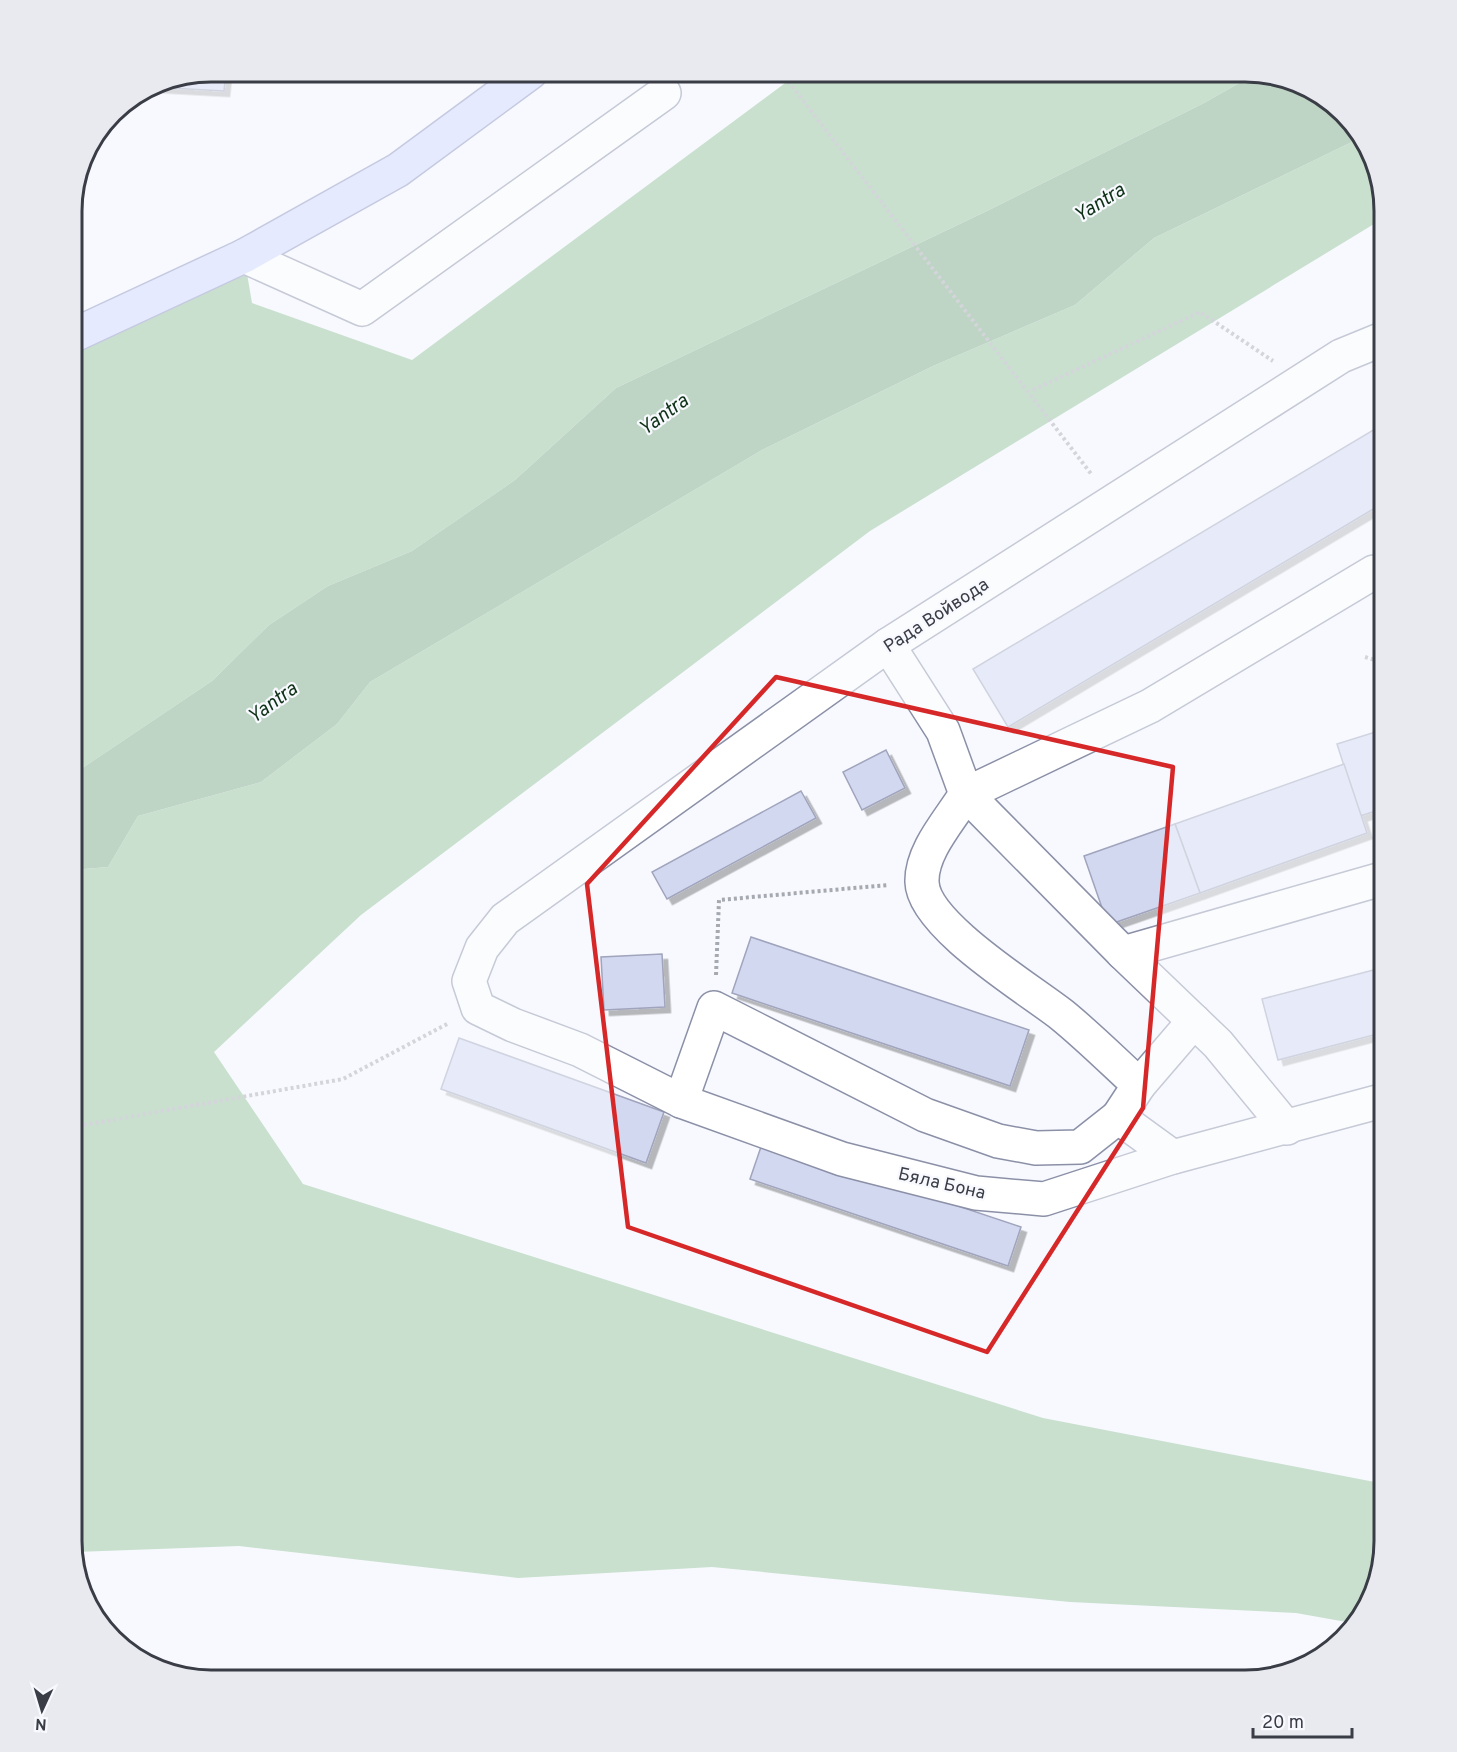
<svg xmlns="http://www.w3.org/2000/svg" width="1457" height="1752" font-family="Overpass,sans-serif">
	<style>
		.forest { fill: #91c097 }
		.water { fill: #78a67f }
		.building { fill: #d3d8f1; stroke: #a0a4bc; stroke-width: 1.5; filter: url(#shadow) }
		.lines { fill: none; stroke-linecap: round; stroke-linejoin: round }
		.minor-casing { stroke: #8b90a7; stroke-width: 36 }
		.major-casing { stroke: #8990be; stroke-width: 36 }
		.path { stroke: #a7a9b0; stroke-width: 4; stroke-dasharray: 3 3; stroke-linecap: butt }
		.minor { stroke: #fff; stroke-width: 33 }
		.major { stroke: #d1d8ff; stroke-width: 33 }
		.marked { fill: none; stroke: #d62828; stroke-width: 4.5; stroke-linejoin: round }
		.labels { text-anchor: middle; stroke-width: 4.5; stroke-linejoin: round; paint-order: stroke }
		.street-label { font-size: 18px; fill: #3a3c46; stroke: #f7f9fe }
		.water-label { font-size: 20px; font-style: italic; fill: #0e3116; stroke: #f7f9fe }
		.rim { fill: none; stroke: #3a3c46; stroke-width: 3 }
	</style>
	<defs>
		<filter id="shadow"><feDropShadow dx="5.5" dy="5.5" stdDeviation="0" flood-color="#0004"/></filter>
	</defs>
	<rect width="100%" height="100%" fill="#f7f9fe"/>
	<g class="forest">
		<path d="M 800,72 L 1257,73 L 1204,103 L 987,211 L 616,388 L 515,480 L 412,551 L 328,586 L 269,625 L 212,681 L 72,775 L 72,336 L 244,256 L 252,303 L 412,360 Z"/>
		<path d="M 1362,137 L 1385,211 L 1385,220 L 1374,224 L 870,531 L 361,915 L 214,1052 L 303,1184 L 1043,1418 L 1385,1484 L 1385,1541 L 1370,1602 L 1352,1623 L 1296,1613 L 1070,1602 L 712,1567 L 518,1578 L 239,1546 L 76,1552 L 72,1541 L 72,870 L 108,867 L 138,816 L 261,782 L 337,724 L 370,682 L 762,450 L 933,366 L 1075,305 L 1154,238 Z"/>
	</g>
	<path class="water" d="M 1257,73 L 1315,91 L 1362,137 L 1154,238 L 1075,305 L 933,366 L 762,450 L 370,682 L 337,724 L 261,782 L 138,816 L 108,867 L 72,870 L 72,775 L 212,681 L 269,625 L 328,586 L 412,551 L 515,480 L 616,388 L 987,211 L 1204,103 Z"/>
	<g class="building">
		<path d="M 212,72 L 226,72 L 224,91 L 152,87 L 159,83 Z"/>
		<path d="M 1385,423 L 1385,502 L 1008,727 L 973,669 Z"/>
		<path d="M 1385,729 L 1385,808 L 1360,816 L 1337,744 Z"/>
		<path d="M 886,750 L 905,788 L 862,810 L 843,772 Z"/>
		<path d="M 1344,764 L 1367,833 L 1200,893 L 1175,824 Z"/>
		<path d="M 801,791 L 816,818 L 667,899 L 652,872 Z"/>
		<path d="M 1175,824 L 1200,893 L 1108,925 L 1084,856 Z"/>
		<path d="M 751,937 L 1029,1030 L 1010,1086 L 732,993 Z"/>
		<path d="M 662,954 L 665,1007 L 604,1010 L 601,957 Z"/>
		<path d="M 1385,967 L 1385,1032 L 1278,1060 L 1262,999 Z"/>
		<path d="M 459,1038 L 664,1112 L 646,1163 L 441,1089 Z"/>
		<path d="M 763,1141 L 1021,1227 L 1008,1266 L 750,1179 Z"/>
	</g>
	<g class="lines">
		<defs>
			<g id="minor">
				<path d="M 244,256 L 362,309 L 664,93"/>
				<path d="M 1385,338 L 1341,356 L 888,645 L 505,919 L 482,948 L 469,981 L 478,1008 L 513,1025 L 580,1050 L 681,1101 L 842,1159 L 976,1193 L 1044,1199 L 1173,1157 L 1385,1100"/>
				<path d="M 888,645 L 943,731 L 966,794 C 950,820 921,851 922,882 C 923,925 1029,989 1062,1015 C 1089,1037 1114,1062 1139,1085 L 1118,1117 L 1173,1157"/>
				<path d="M 1123,953 L 966,794 L 1150,706 L 1374,572"/>
				<path d="M 1139,1085 L 1194,1021"/>
				<path d="M 681,1101 L 714,1008 L 925,1115 L 998,1141 L 1036,1148 L 1080,1147 L 1118,1117"/>
				<path d="M 1287,1128 L 1218,1044 L 1123,953 L 1385,878"/>
			</g>
			<path id="major" d="M 72,336 L 244,256 L 398,170 L 531,72"/>
		</defs>
		<use href="#minor" class="minor-casing"/>
		<use href="#major" class="major-casing"/>
		<g class="path">
			<path d="M 781,72 L 1092,475"/>
			<path d="M 1033,390 L 1200,312 L 1273,361"/>
			<path d="M 1365,657 L 1385,663"/>
			<path d="M 716,975 L 719,900 L 888,885"/>
			<path d="M 72,1127 L 343,1079 L 449,1023"/>
		</g>
		<use href="#minor" class="minor"/>
		<use href="#major" class="major"/>
	</g>
	<path d="M0 0H1457V1752H0ZM 776,677 L 1173,767 L 1143,1108 L 987,1352 L 628,1227 L 587,884 Z" fill="#f7f9fe" fill-opacity=".55" fill-rule="evenodd"/>
	<path class="marked" d="M 776,677 L 1173,767 L 1143,1108 L 987,1352 L 628,1227 L 587,884 Z"/>
	<g class="labels">
		<g class="street-label">
			<text transform="translate(936 615) rotate(-33)" y="6">Рада Войвода</text>
			<text transform="translate(942 1183) rotate(13)" y="6">Бяла Бона</text>
		</g>
		<g class="water-label">
			<text transform="translate(1099 202) rotate(-32)" y="7">Yantra</text>
			<text transform="translate(663 414) rotate(-36)" y="7">Yantra</text>
			<text transform="translate(272 702) rotate(-36)" y="7">Yantra</text>
		</g>
	</g>
	<path d="M0 0H1457V1752H0ZM211 82H1245A129 129 0 0 1 1374 211V1541A129 129 0 0 1 1245 1670H211A129 129 0 0 1 82 1541V211A129 129 0 0 1 211 82Z" fill="#e8eaef" fill-rule="evenodd"/>
	<path class="rim" d="M211 82H1245A129 129 0 0 1 1374 211V1541A129 129 0 0 1 1245 1670H211A129 129 0 0 1 82 1541V211A129 129 0 0 1 211 82Z"/>
	<g transform="translate(42 1710) rotate(184)" stroke="#f7f9fe" stroke-width="4.5" paint-order="stroke">
	<path d="M0-4.5L10 22L0 15L-10 22Z" fill="#3a3c46"/>
	<text y="-9" font-size="16" font-weight="bold" text-anchor="middle" fill="#3a3c46">N</text>
	</g>
	<path d="M1253 1728v9h99v-9" fill="none" stroke="#3a3c46" stroke-width="3"/>
	<text x="1262" y="1728" font-size="18" fill="#3a3c46" stroke="#f7f9fe" stroke-width="4.5" paint-order="stroke">20 m</text>
</svg>
